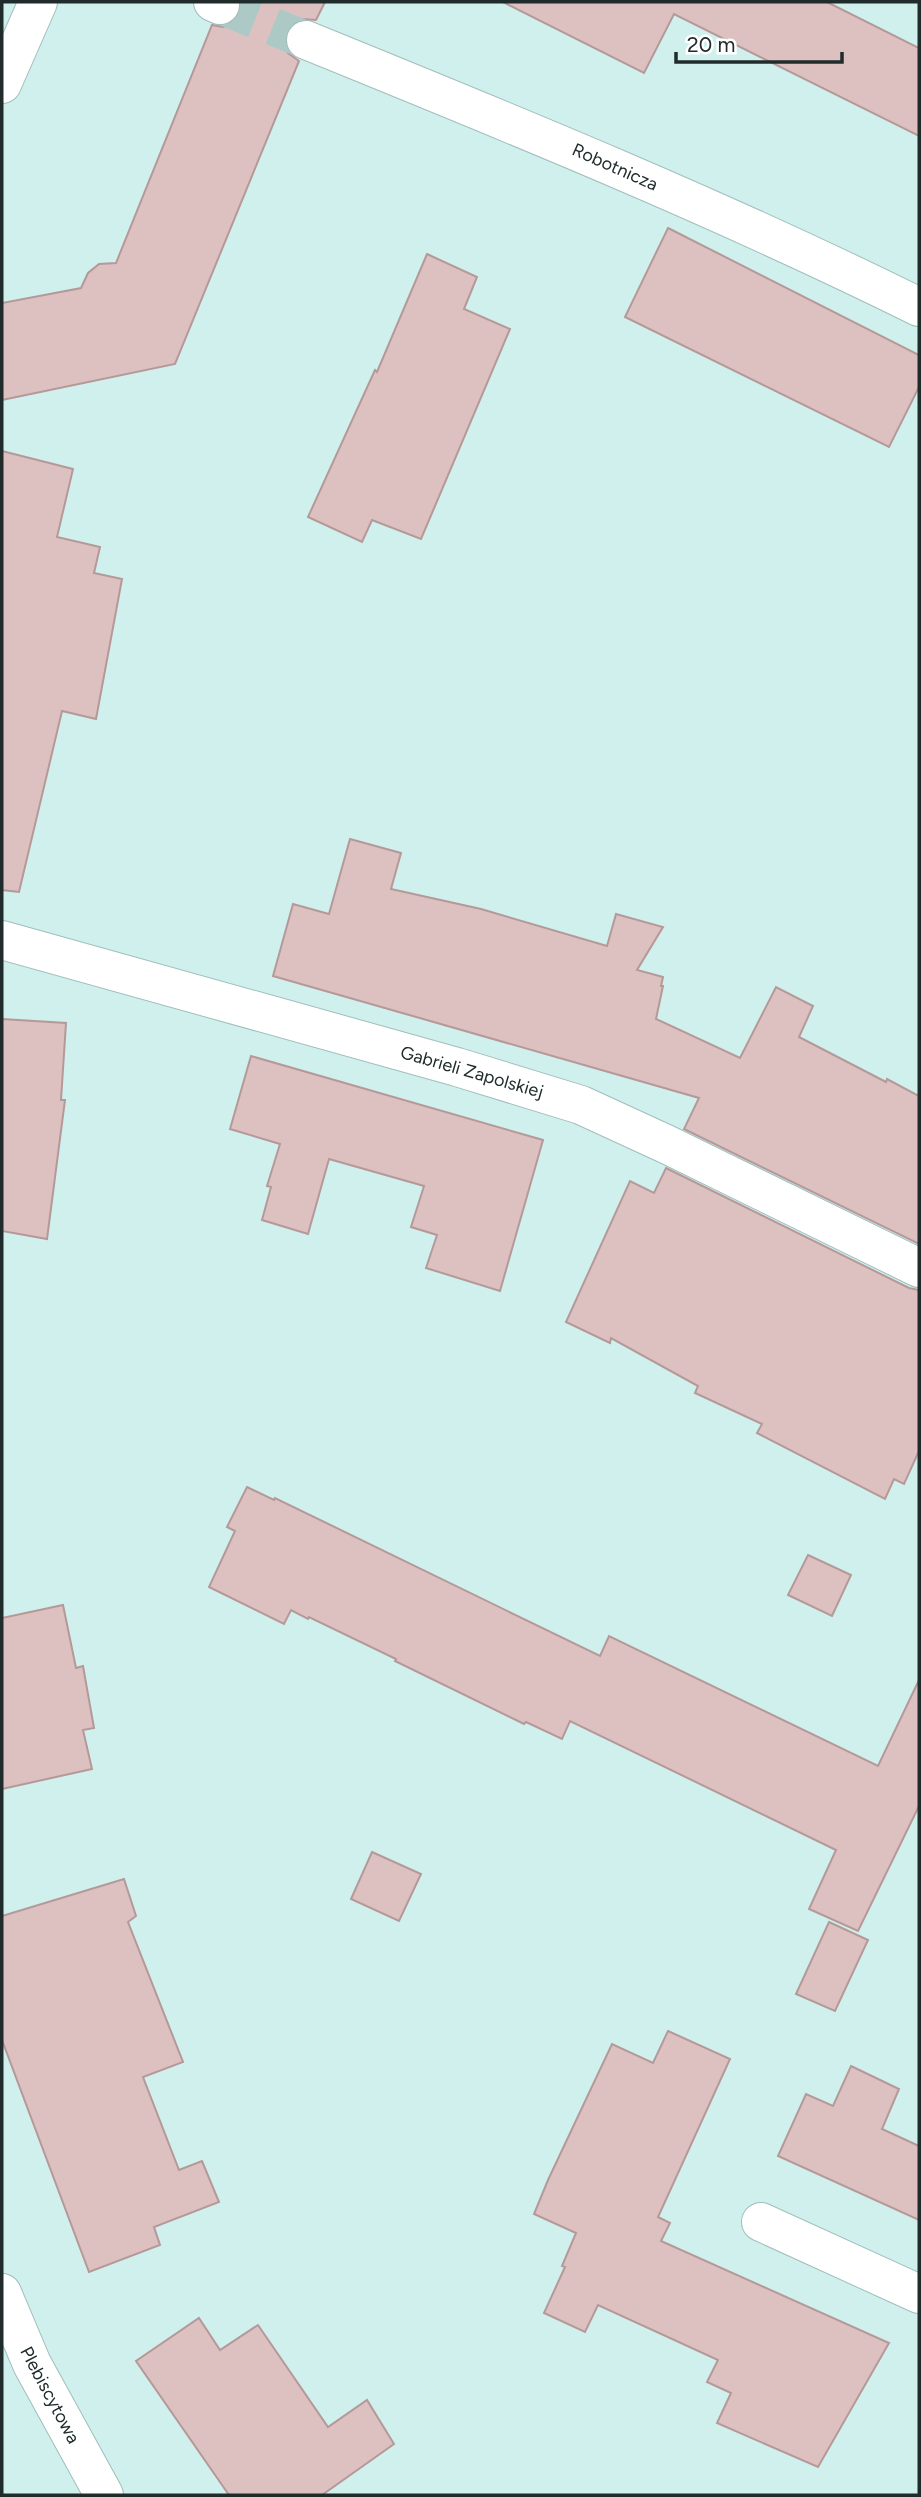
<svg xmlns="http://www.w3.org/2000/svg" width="921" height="2497" font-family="Figtree,sans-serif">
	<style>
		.building { fill: #ddc0c0; stroke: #b59999; stroke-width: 2 }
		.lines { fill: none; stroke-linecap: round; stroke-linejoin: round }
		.minor-tunnel { stroke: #adc9c6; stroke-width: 38; stroke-dasharray: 38 19; stroke-linecap: butt }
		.minor-casing { stroke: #a0bebc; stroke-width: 40 }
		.minor { stroke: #fff; stroke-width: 38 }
		.labels { text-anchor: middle; stroke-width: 5; stroke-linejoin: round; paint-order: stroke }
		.street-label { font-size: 18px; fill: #202c2b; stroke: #fff }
	</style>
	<rect width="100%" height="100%" fill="#d0f0ed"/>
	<g class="building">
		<path d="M 242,2 L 325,2 L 316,20 L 302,19 L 293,22 L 286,31 L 284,42 L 288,53 L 299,61 L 175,364 L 2,400 L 2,303 L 81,288 L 88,273 L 99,264 L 116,263 L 212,25 L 223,27 L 234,22 L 240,13 Z"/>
		<path d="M 503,2 L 827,2 L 919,48 L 919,136 L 674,14 L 644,73 Z"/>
		<path d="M 668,228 L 919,355 L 919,387 L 889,447 L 625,317 Z"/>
		<path d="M 427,254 L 477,277 L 464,309 L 510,329 L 421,539 L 372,520 L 362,542 L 308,517 L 375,370 L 377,372 Z"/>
		<path d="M 2,451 L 73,469 L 57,537 L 100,547 L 94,573 L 122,579 L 96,719 L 62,711 L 19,892 L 2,890 Z"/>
		<path d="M 350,839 L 401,853 L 391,889 L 481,909 L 607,946 L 616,914 L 663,927 L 637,970 L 663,977 L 661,986 L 663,986 L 656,1019 L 740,1058 L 776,987 L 813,1006 L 799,1037 L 886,1082 L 887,1079 L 919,1096 L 919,1244 L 684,1129 L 699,1098 L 273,976 L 293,904 L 329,914 Z"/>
		<path d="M 2,1019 L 66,1023 L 61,1100 L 65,1100 L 47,1239 L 2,1231 Z"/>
		<path d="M 251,1056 L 543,1140 L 500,1291 L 426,1268 L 437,1235 L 411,1227 L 424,1186 L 329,1159 L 308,1234 L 262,1220 L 271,1187 L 267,1186 L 280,1144 L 230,1129 Z"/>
		<path d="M 666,1168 L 909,1288 L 919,1290 L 919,1451 L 904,1484 L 894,1479 L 885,1499 L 757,1433 L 762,1424 L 695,1393 L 698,1386 L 611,1338 L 610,1343 L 566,1322 L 630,1181 L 654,1193 Z"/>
		<path d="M 247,1487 L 274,1500 L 275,1498 L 600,1656 L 609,1636 L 878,1766 L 919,1680 L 919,1806 L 858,1931 L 809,1909 L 836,1850 L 570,1721 L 562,1739 L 526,1722 L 524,1724 L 395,1661 L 396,1659 L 309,1617 L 308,1619 L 291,1610 L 284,1624 L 209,1587 L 235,1531 L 227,1527 Z"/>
		<path d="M 808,1555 L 851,1575 L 832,1616 L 788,1595 Z"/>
		<path d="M 63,1605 L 76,1668 L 83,1666 L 94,1728 L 83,1730 L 92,1769 L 2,1789 L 2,1618 Z"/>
		<path d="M 372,1852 L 421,1874 L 399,1921 L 351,1899 Z"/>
		<path d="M 124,1879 L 136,1916 L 128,1922 L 183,2062 L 143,2077 L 179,2170 L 202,2161 L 219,2202 L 154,2227 L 160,2245 L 89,2272 L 2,2040 L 2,1916 Z"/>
		<path d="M 829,1922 L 868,1940 L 835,2011 L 796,1994 Z"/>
		<path d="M 668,2031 L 730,2059 L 658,2217 L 670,2223 L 661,2241 L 889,2343 L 818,2467 L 717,2423 L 731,2393 L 707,2382 L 718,2360 L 598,2305 L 585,2332 L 544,2313 L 565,2267 L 562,2266 L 576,2233 L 534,2214 L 548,2180 L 612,2044 L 653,2063 Z"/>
		<path d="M 851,2066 L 899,2089 L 882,2129 L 919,2146 L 919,2220 L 778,2156 L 806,2094 L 833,2106 Z"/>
		<path d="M 199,2318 L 220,2350 L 258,2325 L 328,2427 L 367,2400 L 394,2444 L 322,2495 L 229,2495 L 136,2361 Z"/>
	</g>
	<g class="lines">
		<path class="minor-tunnel" d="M 220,5 L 306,40"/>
		<defs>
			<g id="minor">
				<path d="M 213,2 L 220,5"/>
				<path d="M 306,40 C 513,124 719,208 919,307"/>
				<path d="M 2,84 L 38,2"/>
				<path d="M 2,940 L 457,1067 L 581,1105 L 668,1145 L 919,1268"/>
				<path d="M 761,2222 L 919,2294"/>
				<path d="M 2,2293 L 32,2364 L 104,2495"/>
			</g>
		</defs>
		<use href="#minor" class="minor-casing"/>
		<use href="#minor" class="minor"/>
	</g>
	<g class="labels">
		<g class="street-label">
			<text transform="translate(615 167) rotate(24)" y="6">Robotnicza</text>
			<text transform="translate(472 1072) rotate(16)" y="6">Gabrieli Zapolskiej</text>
			<text transform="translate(50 2395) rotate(62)" y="6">Plebiscytowa</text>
		</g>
	</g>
	<rect width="921" height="2497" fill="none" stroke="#202c2b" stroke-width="7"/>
	<path d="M676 52v10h166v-10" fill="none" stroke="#202c2b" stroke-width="3.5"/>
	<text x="687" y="52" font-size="21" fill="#202c2b" stroke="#ffffff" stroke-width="5" paint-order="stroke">20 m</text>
</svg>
